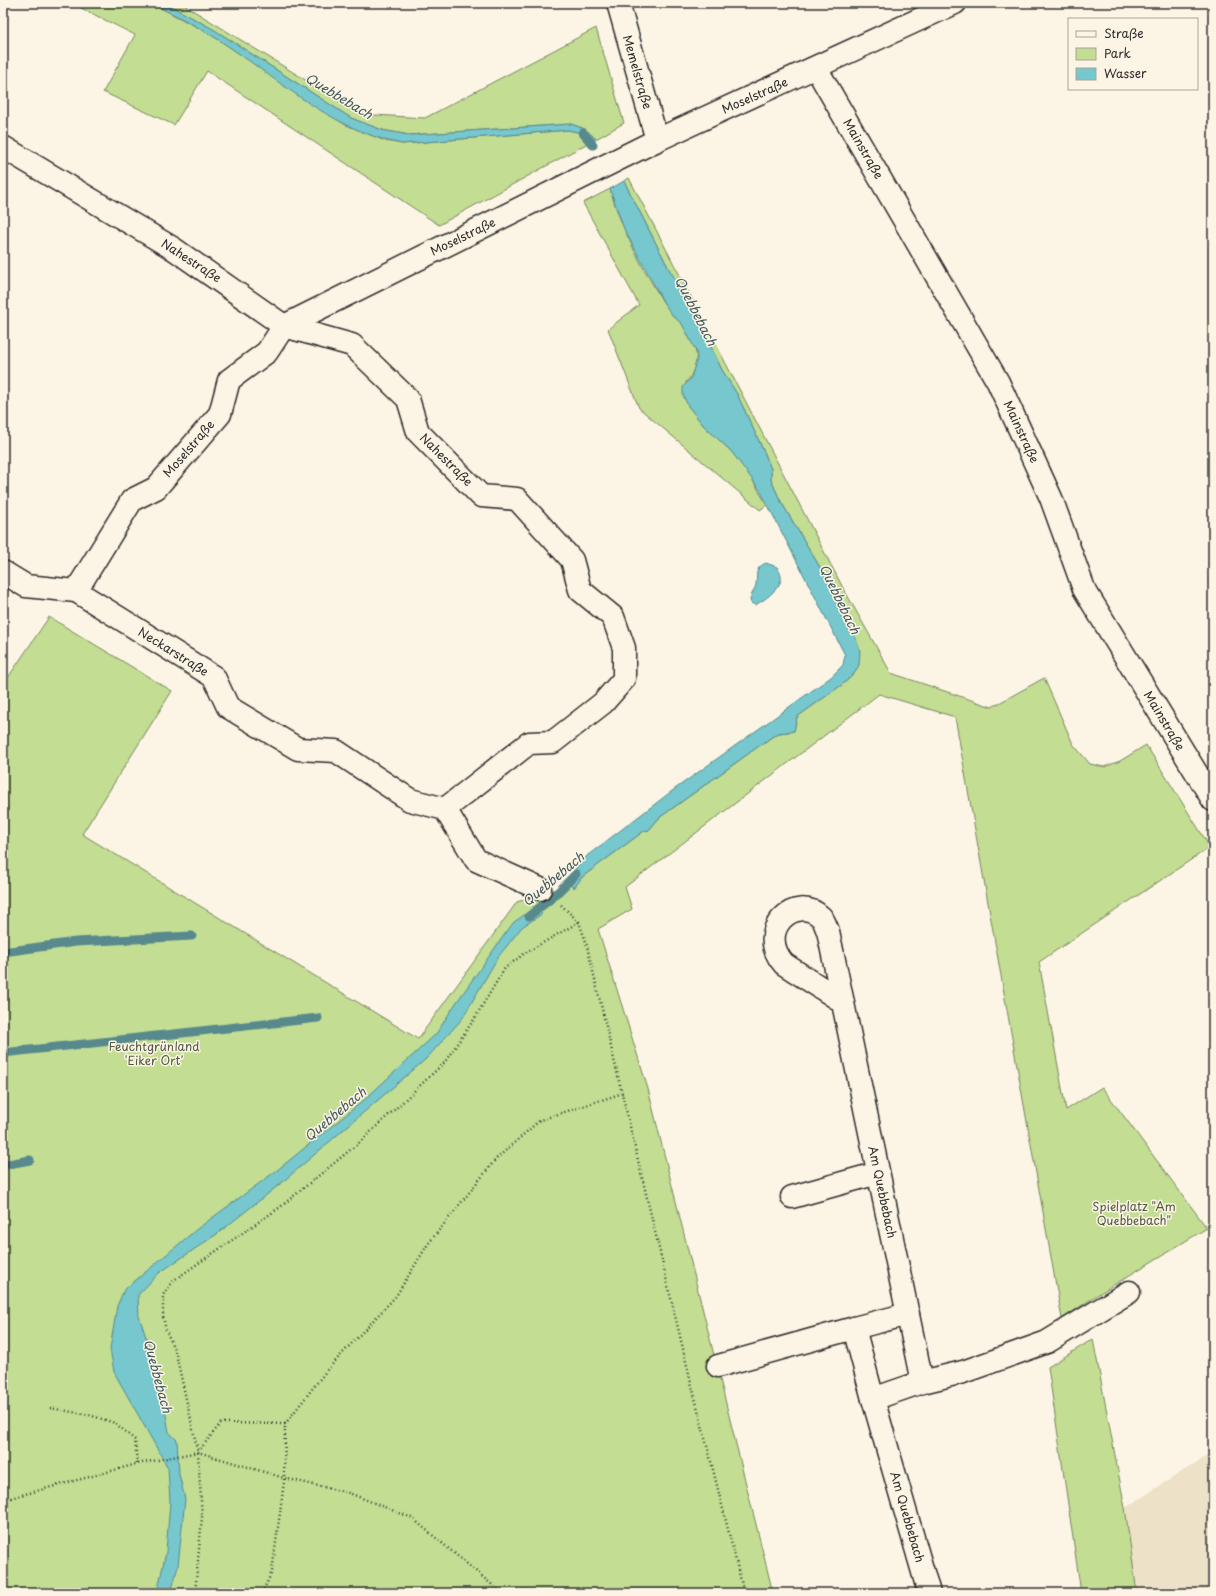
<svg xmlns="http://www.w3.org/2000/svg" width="1216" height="1596" font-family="'Playpen Sans',sans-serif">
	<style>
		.built { fill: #ede1c7 }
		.green { fill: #c3dd93; stroke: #77845f }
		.water { fill: #76c7ce; stroke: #58898d }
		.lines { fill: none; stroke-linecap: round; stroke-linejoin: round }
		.stream { stroke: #58898d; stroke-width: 9 }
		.minor-casing { stroke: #2b2b2b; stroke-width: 25 }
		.path { stroke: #2b2b2b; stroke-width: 2.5; stroke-dasharray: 1 3; stroke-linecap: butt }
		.minor { stroke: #fcf5e5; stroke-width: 22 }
		.labels { text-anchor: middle; stroke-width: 3; stroke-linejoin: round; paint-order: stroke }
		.street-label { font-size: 12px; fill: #2b2b2b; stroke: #fcf5e5 }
		.park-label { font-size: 12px; fill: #515845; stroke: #fcf5e5 }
		.water-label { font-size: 13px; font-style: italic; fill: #425a5c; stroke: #fcf5e5 }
	</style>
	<rect width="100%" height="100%" fill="#fcf5e5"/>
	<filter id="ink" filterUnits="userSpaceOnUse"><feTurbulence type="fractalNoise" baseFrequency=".025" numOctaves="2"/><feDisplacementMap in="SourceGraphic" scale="8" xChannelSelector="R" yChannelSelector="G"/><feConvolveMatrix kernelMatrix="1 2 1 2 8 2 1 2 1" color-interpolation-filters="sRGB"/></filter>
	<g filter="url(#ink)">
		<path class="built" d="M 1213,1452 L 1213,1593 L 1137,1593 L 1125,1508 Z"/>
		<g class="green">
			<path d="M 71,3 L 151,3 L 210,34 L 344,124 L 385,141 L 402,144 L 568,130 L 577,132 L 588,143 L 439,225 L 207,71 L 174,125 L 103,92 L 135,35 Z"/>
			<path d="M 165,3 L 181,3 L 338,100 L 374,115 L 425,118 L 596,28 L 624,123 L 596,139 L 585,129 L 571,124 L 409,135 L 382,130 L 351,118 L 213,29 Z"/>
			<path d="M 629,178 L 842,586 L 891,673 L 992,707 L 1044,678 L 1073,744 L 1090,764 L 1104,767 L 1120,761 L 1146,745 L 1210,847 L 1039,962 L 1066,1110 L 1102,1087 L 1207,1228 L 1097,1295 L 1062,1319 L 955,717 L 879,694 L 625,887 L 632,909 L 598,929 L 648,1089 L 773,1593 L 3,1593 L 3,685 L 49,617 L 172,691 L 82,834 L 418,1039 L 517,902 L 556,889 L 565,880 L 574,888 L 582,877 L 644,831 L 649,830 L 659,818 L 773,736 L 779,733 L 794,731 L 797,717 L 843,684 L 854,674 L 834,591 L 780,500 L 771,480 L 771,469 L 765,454 L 737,394 L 722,370 L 693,309 L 669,269 L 624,181 Z"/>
			<path d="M 610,189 C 621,229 642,267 663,302 C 669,311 677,317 683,325 C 688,333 694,344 696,353 C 698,361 692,377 686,382 L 688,406 L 704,426 L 731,451 L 745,467 L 767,505 L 760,510 L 639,408 L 608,329 L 639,305 L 583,203 Z"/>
			<path d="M 1093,1339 L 1125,1508 L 1137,1593 L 1081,1593 L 1048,1367 Z"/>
		</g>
		<g class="water">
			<path d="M 151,3 L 165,3 L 213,29 L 351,118 L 382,130 L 409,135 L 571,124 L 585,129 L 596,139 L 588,143 L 577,132 L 568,130 L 402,144 C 329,130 272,73 211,35 C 192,23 171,13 151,3 Z"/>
			<path d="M 624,181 L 669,269 L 693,309 L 722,370 L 737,394 L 765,454 L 771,469 L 771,480 L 780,500 L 834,591 L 851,625 L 860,651 L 859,665 L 854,674 L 843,684 L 797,717 L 794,731 L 779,733 L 773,736 L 659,818 L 649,830 L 644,831 L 582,877 L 574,888 L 565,880 L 588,855 L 672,791 L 831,677 L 843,665 L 845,655 L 760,490 L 731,451 L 704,426 L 688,406 L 683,395 L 683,387 L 691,378 L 697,358 L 696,351 L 682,324 L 672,315 L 664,303 L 624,229 L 610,189 Z"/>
			<path d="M 766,563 L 777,567 C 779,571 782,575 781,580 C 779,589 764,601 755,605 L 751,603 L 750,600 C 751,595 753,592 755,588 C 759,577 752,569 766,563 Z"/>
			<path d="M 536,907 L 542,914 L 522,927 L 498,957 L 462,1019 L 426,1059 L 279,1185 L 217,1234 L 159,1273 L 138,1295 L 139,1316 L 159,1376 L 169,1432 L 177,1440 L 179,1474 L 185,1499 L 178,1566 L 171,1593 L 157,1593 L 166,1552 L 170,1502 L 168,1468 L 114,1372 L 110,1349 L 117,1306 L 124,1290 L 197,1229 L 276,1171 L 363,1101 L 436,1034 L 456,1003 L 502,938 L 514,922 Z"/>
		</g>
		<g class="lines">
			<g class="stream">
				<path d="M 583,133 L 593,145"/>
				<path d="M 529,916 L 553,897 L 576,874"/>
				<path d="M 3,952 L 76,942 L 192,936"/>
				<path d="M 3,1053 L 318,1018"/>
				<path d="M 3,1165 L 30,1160"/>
			</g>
			<defs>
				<g id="minor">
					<path d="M 618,3 L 657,140"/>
					<path d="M 816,68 L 998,382 L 1051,498 L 1084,589 L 1213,800"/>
					<path d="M 3,147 L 174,249 L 284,326 L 352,345 L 408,399 L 418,432 L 481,496 L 517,499 L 572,560 L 580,590 L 613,617 L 624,648 L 624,679 L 603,703 L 553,742 L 529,743 L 445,809"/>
					<path d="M 3,572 L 26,586 L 76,591 L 214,677 L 228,707 L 298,749 L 336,751 L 410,800 L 445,809 L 476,860 L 540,889"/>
					<path d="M 76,591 L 132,500 L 156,488 L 220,414 L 229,380 L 267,352 L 284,326 L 657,140 L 955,3"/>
					<path d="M 843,1002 L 784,964 C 754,930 796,893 821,917 C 824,920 826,927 828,931 L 922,1382 L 963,1372 L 1047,1342 L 1129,1292"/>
					<path d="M 792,1197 L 878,1173"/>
					<path d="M 854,1328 L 908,1314"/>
					<path d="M 718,1366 L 854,1328 L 873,1399"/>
					<path d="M 922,1382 L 873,1399 L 929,1593"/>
				</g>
			</defs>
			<use href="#minor" class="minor-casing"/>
			<g class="path">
				<path d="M 880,3 L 881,9"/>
				<path d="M 561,905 L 579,922 L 586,942 L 689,1374 L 744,1593"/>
				<path d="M 50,1408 L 89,1415 L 115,1423 L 135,1440 L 137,1464"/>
				<path d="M 198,1452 L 221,1423 L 285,1424"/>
				<path d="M 3,1500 L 137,1464 L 198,1452 L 284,1478 L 349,1493 L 412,1518 L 502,1593"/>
				<path d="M 195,1593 L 202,1517 L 198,1452 L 176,1354 L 166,1330 L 163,1317 L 163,1295 L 174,1280 L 279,1208 L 360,1142 L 444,1063 L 473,1021 L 505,968 L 525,953 L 579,922"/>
				<path d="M 262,1593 L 272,1572 L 284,1482 L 285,1424 L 327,1370 L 396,1296 L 428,1244 L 496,1159 L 540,1120 L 623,1093"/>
			</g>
			<use href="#minor" class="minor"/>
		</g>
	</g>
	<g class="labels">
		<g class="street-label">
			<text transform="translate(637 72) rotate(74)" y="4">Memelstraße</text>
			<text transform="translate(755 96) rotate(-24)" y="4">Moselstraße</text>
			<text transform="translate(863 149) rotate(60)" y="4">Mainstraße</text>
			<text transform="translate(463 237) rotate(-26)" y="4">Moselstraße</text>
			<text transform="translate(191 261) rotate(33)" y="4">Nahestraße</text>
			<text transform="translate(1021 432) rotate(65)" y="4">Mainstraße</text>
			<text transform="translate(189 449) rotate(-49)" y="4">Moselstraße</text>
			<text transform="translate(446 460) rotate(45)" y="4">Nahestraße</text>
			<text transform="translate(173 652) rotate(32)" y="4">Neckarstraße</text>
			<text transform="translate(1164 721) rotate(59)" y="4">Mainstraße</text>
			<text transform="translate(882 1192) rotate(78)" y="4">Am Quebbebach</text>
			<text transform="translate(907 1517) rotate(74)" y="4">Am Quebbebach</text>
		</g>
		<g class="park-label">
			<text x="154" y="1051">Feuchtgrünland<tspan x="154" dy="14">'Eiker Ort'</tspan></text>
			<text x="1134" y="1211">Spielplatz "Am<tspan x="1134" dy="14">Quebbebach"</tspan></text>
		</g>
		<g class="water-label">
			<text transform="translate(339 96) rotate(31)" y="5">Quebbebach</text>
			<text transform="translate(696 311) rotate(63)" y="5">Quebbebach</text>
			<text transform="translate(840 599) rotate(64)" y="5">Quebbebach</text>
			<text transform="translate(553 879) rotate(-40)" y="5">Quebbebach</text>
			<text transform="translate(335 1114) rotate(-40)" y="5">Quebbebach</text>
			<text transform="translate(158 1376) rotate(75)" y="5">Quebbebach</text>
		</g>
	</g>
	<rect width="1216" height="1596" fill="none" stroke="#fcf5e5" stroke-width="16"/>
	<rect x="8" y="8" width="1200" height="1580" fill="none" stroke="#2b2b2b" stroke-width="1.5" filter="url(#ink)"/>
	<rect x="1068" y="18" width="130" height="72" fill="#fcf5e5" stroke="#a8a49b"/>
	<rect x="1076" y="31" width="20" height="6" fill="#fcf5e5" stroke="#a8a49b"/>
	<text x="1104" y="38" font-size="12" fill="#2b2b2b">Straße</text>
	<rect x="1076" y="48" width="20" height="12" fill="#c3dd93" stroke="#a8a49b"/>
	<text x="1104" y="58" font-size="12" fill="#2b2b2b">Park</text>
	<rect x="1076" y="68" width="20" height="12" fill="#76c7ce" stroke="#a8a49b"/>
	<text x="1104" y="78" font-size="12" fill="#2b2b2b">Wasser</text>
</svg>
